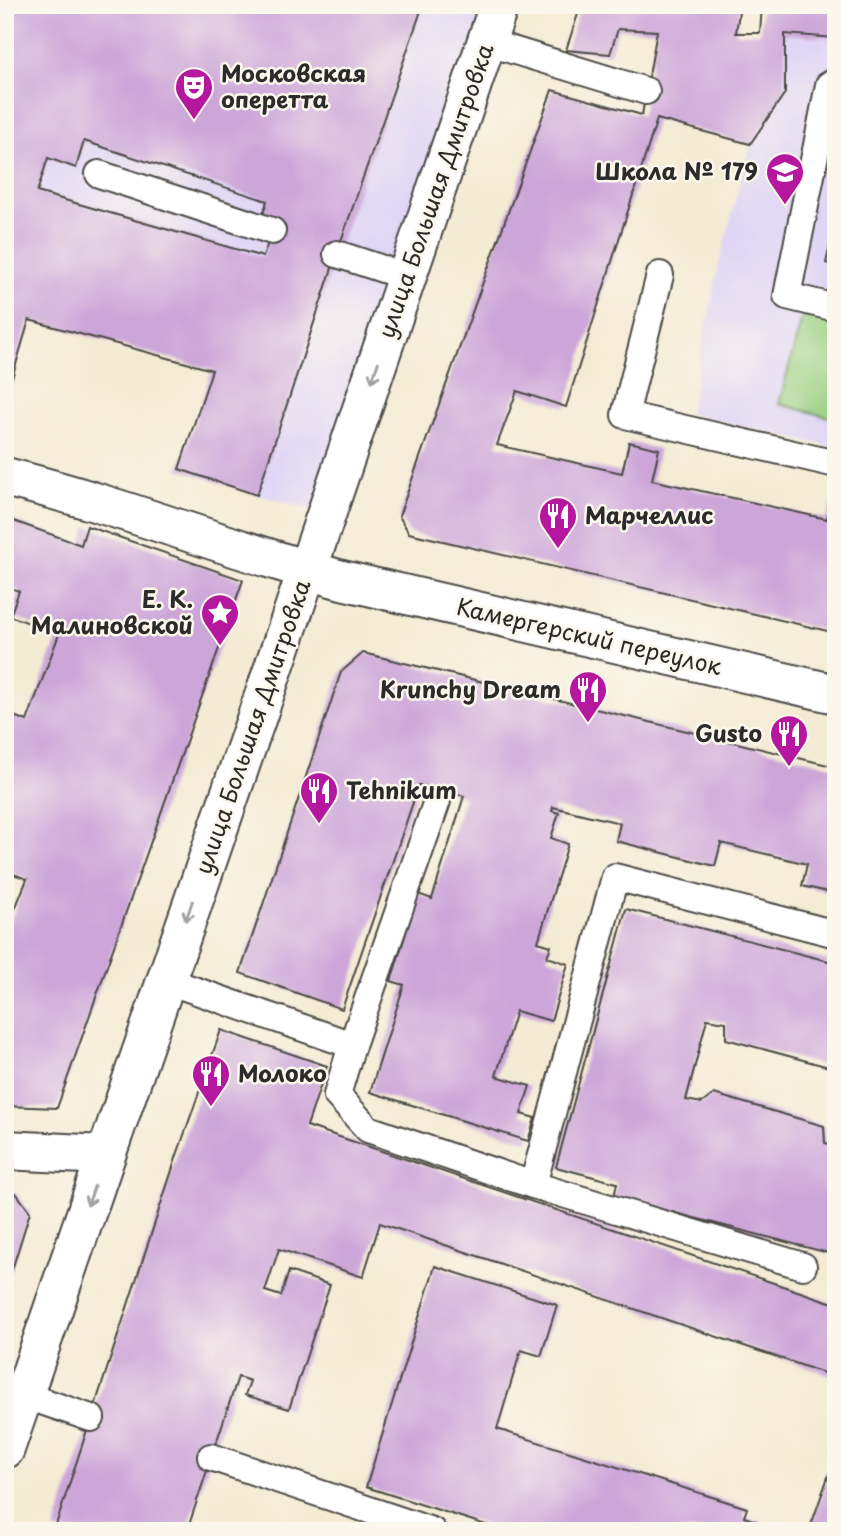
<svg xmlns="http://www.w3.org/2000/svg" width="841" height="1536" font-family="'Playpen Sans',sans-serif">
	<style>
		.built { fill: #dfd5f5 }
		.green { fill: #99cf81; stroke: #627d56; stroke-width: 2 }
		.building { fill: #cca6d9; fill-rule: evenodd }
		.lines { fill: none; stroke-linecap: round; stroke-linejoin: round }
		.service-casing { stroke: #494844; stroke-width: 30 }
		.pedestrian-casing { stroke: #494844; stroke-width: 42 }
		.minor-casing { stroke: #494844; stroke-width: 42 }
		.service { stroke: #fff; stroke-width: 26 }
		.pedestrian { stroke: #fff; stroke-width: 38 }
		.minor { stroke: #fff; stroke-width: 38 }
		.oneway { stroke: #a0a0a0 }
		.labels { text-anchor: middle; stroke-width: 5; stroke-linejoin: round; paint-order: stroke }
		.poi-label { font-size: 23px; font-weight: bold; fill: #2b2b2b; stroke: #fbf7ec; text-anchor: start }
		.street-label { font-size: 23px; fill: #2b2b2b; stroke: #fbf7ec }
	</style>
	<rect width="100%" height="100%" fill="#fbf7ec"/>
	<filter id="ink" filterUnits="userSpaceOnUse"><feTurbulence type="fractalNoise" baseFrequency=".0143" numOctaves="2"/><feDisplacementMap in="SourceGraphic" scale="14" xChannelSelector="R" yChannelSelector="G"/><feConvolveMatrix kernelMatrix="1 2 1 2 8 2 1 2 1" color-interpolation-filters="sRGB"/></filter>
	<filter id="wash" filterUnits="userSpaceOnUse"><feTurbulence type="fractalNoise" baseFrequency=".00686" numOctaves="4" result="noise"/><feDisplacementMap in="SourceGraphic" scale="28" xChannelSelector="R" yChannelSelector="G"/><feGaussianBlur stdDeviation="1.57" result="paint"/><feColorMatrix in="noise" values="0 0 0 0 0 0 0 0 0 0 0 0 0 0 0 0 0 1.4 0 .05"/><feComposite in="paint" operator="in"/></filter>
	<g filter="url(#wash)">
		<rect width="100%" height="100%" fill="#f4ebd4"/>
		<g class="built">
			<path d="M 5,5 L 484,5 L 315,510 L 257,495 L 179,469 L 212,369 L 29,320 L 5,405 Z"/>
			<path d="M 785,34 L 836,38 L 836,448 L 689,414 L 718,268 L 750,144 L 785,93 Z"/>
		</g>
		<path class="green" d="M 804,310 L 836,318 L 836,419 L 779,404 Z"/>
		<g id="blocks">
			<g class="building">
				<path d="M 5,5 L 423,5 L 340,244 L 257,495 L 179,469 L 212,370 L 29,320 L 5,402 ZM 84,141 L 267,201 L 262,218 L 275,222 L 263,257 L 37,192 L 48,158 L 76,168 Z"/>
				<path d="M 581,5 L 740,5 L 736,33 L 760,33 L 762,5 L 836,5 L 836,38 L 785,34 L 785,93 L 750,144 L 657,119 L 566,407 L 517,391 L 497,445 L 622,473 L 629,442 L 659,449 L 652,480 L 827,519 L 836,486 L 836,633 L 409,533 L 399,516 L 552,90 L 642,115 L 657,31 L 618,29 L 610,54 L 566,50 Z"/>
				<path d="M 835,225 L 836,225 L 836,266 L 826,263 Z"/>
				<path d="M 5,518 L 81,545 L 87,526 L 243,580 L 57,1108 L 5,1106 L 5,934 L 27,879 L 5,871 L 5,713 L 27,721 L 59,634 L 10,616 L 19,591 L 5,586 Z"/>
				<path d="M 363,653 L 836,767 L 836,894 L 802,886 L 807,864 L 721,843 L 715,866 L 616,841 L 620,823 L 553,807 L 552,811 L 559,813 L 551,838 L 568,844 L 538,942 L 551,946 L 547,957 L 568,964 L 551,1021 L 516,1011 L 496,1076 L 530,1086 L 521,1114 L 535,1118 L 528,1141 L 370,1092 L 404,985 L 391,981 L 418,894 L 432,899 L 464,796 L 419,785 L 342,1009 L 240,973 L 341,672 Z"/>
				<path d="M 626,909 L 836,963 L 836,1069 L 726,1039 L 726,1022 L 707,1019 L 686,1100 L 702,1103 L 714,1094 L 824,1126 L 825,1143 L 836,1146 L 836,1255 L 614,1197 L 617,1183 L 556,1167 Z"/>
				<path d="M 221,1030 L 327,1066 L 307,1126 L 836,1304 L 836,1377 L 380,1223 L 363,1277 L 279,1249 L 265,1291 L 281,1296 L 289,1271 L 330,1285 L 289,1409 L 245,1395 L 250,1381 L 238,1377 L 187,1531 L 54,1531 L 177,1155 Z"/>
				<path d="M 5,1193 L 16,1193 L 30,1212 L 6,1289 Z"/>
				<path d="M 435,1266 L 557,1305 L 541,1356 L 521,1350 L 497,1429 L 747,1508 L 744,1517 L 785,1531 L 505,1531 L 366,1487 Z"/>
				<path d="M 835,1457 L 836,1531 L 809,1531 Z"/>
			</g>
		</g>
	</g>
	<g filter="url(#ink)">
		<use href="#blocks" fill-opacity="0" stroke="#494844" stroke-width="2"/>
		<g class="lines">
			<defs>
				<g id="service">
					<path d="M 486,42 L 646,91"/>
					<path d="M 836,80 L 829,85 L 787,296 L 836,308"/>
					<path d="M 99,174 L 272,231"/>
					<path d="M 337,254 L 407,277"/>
					<path d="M 660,275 L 625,415 L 836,464"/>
					<path d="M 165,980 L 352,1045 L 437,801"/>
					<path d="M 352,1045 L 337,1095 L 368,1129 L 533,1185 L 803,1266"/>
					<path d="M 533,1185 L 615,877 L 836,934"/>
					<path d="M 24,1395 L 91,1418"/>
					<path d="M 211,1457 L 432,1531"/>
				</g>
				<path id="pedestrian" d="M 5,477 C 120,505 229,549 342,580 L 836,694"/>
				<g id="minor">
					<path d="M 5,1150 L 105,1155"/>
					<path d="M 5,1449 L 307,571 L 499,5"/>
				</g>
			</defs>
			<use href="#service" class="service-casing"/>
			<use href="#pedestrian" class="pedestrian-casing"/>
			<use href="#minor" class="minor-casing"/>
			<use href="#service" class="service"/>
			<use href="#pedestrian" class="pedestrian"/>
			<use href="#minor" class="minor"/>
		</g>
		<defs><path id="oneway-shaft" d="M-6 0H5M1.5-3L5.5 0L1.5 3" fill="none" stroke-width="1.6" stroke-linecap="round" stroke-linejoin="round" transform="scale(1.75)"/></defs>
		<g class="oneway">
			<use href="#oneway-shaft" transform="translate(375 372) rotate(109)"/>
			<use href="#oneway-shaft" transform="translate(189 911) rotate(109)"/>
			<use href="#oneway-shaft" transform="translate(91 1196) rotate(109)"/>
		</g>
	</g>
	<defs>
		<symbol id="theatre-pin" viewBox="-11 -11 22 30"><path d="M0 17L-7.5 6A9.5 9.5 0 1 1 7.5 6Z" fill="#b5179e" stroke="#fbf7ec"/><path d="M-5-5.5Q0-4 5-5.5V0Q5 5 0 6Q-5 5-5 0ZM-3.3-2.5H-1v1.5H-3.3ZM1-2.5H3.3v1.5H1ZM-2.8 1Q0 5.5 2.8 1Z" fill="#fff"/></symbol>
		<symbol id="school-pin" viewBox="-11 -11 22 30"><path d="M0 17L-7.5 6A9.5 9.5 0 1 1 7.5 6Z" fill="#b5179e" stroke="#fbf7ec"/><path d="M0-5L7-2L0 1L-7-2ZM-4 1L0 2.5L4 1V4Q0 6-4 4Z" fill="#fff"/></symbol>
		<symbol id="restaurant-pin" viewBox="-11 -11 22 30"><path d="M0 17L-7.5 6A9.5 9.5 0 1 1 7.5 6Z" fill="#b5179e" stroke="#fbf7ec"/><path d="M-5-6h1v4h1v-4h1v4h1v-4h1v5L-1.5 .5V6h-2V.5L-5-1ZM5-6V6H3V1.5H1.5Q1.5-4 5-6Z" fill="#fff"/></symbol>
		<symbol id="sight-pin" viewBox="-11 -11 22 30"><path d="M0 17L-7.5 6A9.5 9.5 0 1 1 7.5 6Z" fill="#b5179e" stroke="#fbf7ec"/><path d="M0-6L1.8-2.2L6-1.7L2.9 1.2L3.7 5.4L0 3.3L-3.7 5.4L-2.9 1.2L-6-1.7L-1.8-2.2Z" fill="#fff"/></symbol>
	</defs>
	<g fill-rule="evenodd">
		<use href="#theatre-pin" x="172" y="65" width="44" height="60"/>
		<use href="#school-pin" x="763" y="150" width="44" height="60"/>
		<use href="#restaurant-pin" x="536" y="494" width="44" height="60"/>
		<use href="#sight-pin" x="198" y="591" width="44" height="60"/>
		<use href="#restaurant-pin" x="566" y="668" width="44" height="60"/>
		<use href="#restaurant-pin" x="767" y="712" width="44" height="60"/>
		<use href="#restaurant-pin" x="297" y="769" width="44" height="60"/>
		<use href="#restaurant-pin" x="189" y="1052" width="44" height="60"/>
	</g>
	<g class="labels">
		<g class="poi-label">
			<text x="221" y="82">Московская<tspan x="221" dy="26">оперетта</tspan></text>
			<text x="758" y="180" text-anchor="end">Школа № 179</text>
			<text x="585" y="524">Марчеллис</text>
			<text x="193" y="608" text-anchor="end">Е. К.<tspan x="193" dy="26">Малиновской</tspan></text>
			<text x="561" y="698" text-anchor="end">Krunchy Dream</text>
			<text x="762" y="742" text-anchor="end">Gusto</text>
			<text x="346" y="799">Tehnikum</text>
			<text x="238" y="1082">Молоко</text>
		</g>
		<g class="street-label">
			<text transform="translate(436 191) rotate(-71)" y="8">улица Большая Дмитровка</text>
			<text transform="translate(589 637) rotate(13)" y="8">Камергерский переулок</text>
			<text transform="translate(253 727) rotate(-71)" y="8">улица Большая Дмитровка</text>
		</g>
	</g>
	<rect width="841" height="1536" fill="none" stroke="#fbf7ec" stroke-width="28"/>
</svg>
